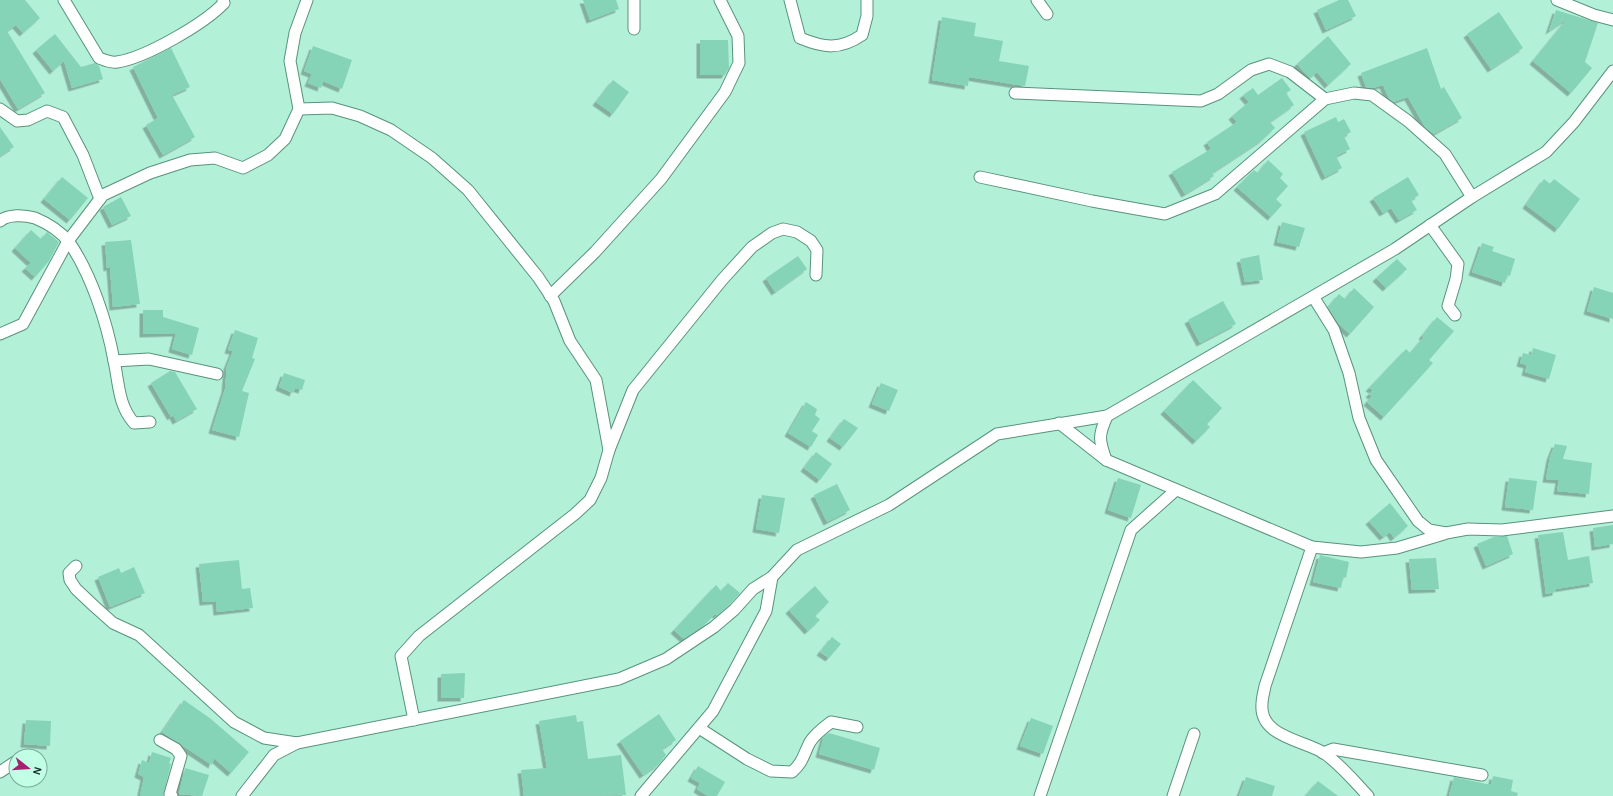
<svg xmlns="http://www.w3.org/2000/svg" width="1613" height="796" font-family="Karla,sans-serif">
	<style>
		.building { fill: #85d4b7; filter: url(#shadow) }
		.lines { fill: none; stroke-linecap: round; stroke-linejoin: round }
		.street-casing { stroke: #58937d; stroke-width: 13 }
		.street { stroke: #fff; stroke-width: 11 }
	</style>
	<defs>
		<filter id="shadow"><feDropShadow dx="-3.5" dy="3.5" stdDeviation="0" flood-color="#0004"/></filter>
	</defs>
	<rect width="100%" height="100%" fill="#b3f0d8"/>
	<g class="building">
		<path d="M 0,0 L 25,0 L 40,18 L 23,33 L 16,25 L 7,31 L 45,93 L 18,109 L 0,79 Z"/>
		<path d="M 583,0 L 616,0 L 619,9 L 590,20 Z"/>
		<path d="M 1339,0 L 1348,0 L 1356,16 L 1326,30 L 1317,10 Z"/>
		<path d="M 1556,10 L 1598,23 L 1585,62 L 1592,68 L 1571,93 L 1533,61 L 1567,19 L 1549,31 Z"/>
		<path d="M 1499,12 L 1523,48 L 1491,69 L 1467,34 Z"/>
		<path d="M 942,17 L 976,23 L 974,36 L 1003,41 L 999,61 L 1029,66 L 1025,86 L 969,77 L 968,86 L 932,80 Z"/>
		<path d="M 55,34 L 81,67 L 95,63 L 99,66 L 103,79 L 72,88 L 64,61 L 53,71 L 36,50 Z"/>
		<path d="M 1328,36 L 1351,64 L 1328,85 L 1317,72 L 1310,78 L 1297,64 Z"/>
		<path d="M 700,40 L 728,40 L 729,68 L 725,75 L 700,75 Z"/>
		<path d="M 313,46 L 352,60 L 342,89 L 323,81 L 321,88 L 308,83 L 312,74 L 304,71 Z"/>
		<path d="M 171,48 L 190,87 L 172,95 L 195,137 L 163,155 L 146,125 L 158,118 L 133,67 Z"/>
		<path d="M 1427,48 L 1441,89 L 1444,87 L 1462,118 L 1434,134 L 1425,127 L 1408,97 L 1393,102 L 1389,98 L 1383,85 L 1372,88 L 1366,87 L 1361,73 Z"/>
		<path d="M 1282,78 L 1291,90 L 1286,93 L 1294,105 L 1270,122 L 1275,128 L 1262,140 L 1212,173 L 1214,176 L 1185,194 L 1172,172 L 1211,149 L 1207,142 L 1237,122 L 1232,116 L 1249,102 L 1243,95 L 1253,88 L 1258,95 Z"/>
		<path d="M 613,80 L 629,92 L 613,114 L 596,102 Z"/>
		<path d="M 1336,117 L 1338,122 L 1344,119 L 1351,132 L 1344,136 L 1350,149 L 1336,156 L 1342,168 L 1325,177 L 1304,132 Z"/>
		<path d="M 0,127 L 14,147 L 0,156 Z"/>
		<path d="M 1268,160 L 1283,174 L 1280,178 L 1288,186 L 1276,199 L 1282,205 L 1271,217 L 1237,187 L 1254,170 L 1258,173 Z"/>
		<path d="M 62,177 L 88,198 L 70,220 L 44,199 Z"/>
		<path d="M 1408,177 L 1419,195 L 1411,200 L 1417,210 L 1399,220 L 1391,208 L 1383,213 L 1373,198 Z"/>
		<path d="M 1544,179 L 1550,184 L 1554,179 L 1580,199 L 1558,229 L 1526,205 Z"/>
		<path d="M 121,197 L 131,216 L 112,225 L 103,207 Z"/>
		<path d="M 1282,222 L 1305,228 L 1299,247 L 1277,242 Z"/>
		<path d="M 31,230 L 41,239 L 47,232 L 59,242 L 49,261 L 35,277 L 25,268 L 31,263 L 15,248 Z"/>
		<path d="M 131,240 L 140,304 L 113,307 L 110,267 L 107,268 L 105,242 Z"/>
		<path d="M 1482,243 L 1494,247 L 1492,251 L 1515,259 L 1510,276 L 1507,275 L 1505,283 L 1472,272 Z"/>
		<path d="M 1259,255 L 1263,280 L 1245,282 L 1240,259 Z"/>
		<path d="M 798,256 L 807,269 L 775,292 L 766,278 Z"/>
		<path d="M 1397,259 L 1407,269 L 1386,288 L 1376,278 Z"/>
		<path d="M 1594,287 L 1613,293 L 1613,319 L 1587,311 Z"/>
		<path d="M 1354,288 L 1374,307 L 1350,334 L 1339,324 L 1328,307 L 1339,294 L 1345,299 Z"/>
		<path d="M 1223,301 L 1236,324 L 1200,343 L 1188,320 Z"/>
		<path d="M 143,310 L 163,310 L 163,317 L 199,328 L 192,355 L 172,349 L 176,333 L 143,334 Z"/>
		<path d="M 1437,317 L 1454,331 L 1429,360 L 1433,363 L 1384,417 L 1367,402 L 1372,396 L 1369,394 L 1373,390 L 1369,388 L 1406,349 L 1410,353 L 1424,337 L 1422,336 Z"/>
		<path d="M 235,330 L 258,338 L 252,358 L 255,359 L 242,391 L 249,393 L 239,437 L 212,430 L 225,389 L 227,366 L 233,351 L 228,350 Z"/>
		<path d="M 1533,348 L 1556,355 L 1549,379 L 1525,372 L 1527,365 L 1520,363 L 1523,353 L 1531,355 Z"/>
		<path d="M 170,371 L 175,372 L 197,409 L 176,421 L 173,415 L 171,417 L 151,383 Z"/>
		<path d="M 284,373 L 305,380 L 302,390 L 295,388 L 293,393 L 279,387 Z"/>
		<path d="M 1193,380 L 1222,408 L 1207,424 L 1210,427 L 1196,441 L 1164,411 Z"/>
		<path d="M 881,383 L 898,390 L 889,411 L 872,404 Z"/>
		<path d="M 806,402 L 817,409 L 815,415 L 820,419 L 812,431 L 818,435 L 811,447 L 788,433 Z"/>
		<path d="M 844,419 L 858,428 L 843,447 L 830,438 Z"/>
		<path d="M 1555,444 L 1567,446 L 1563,459 L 1592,463 L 1589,494 L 1557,491 L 1559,480 L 1546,479 L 1550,457 Z"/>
		<path d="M 816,452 L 832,464 L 820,480 L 804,468 Z"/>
		<path d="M 1118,478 L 1141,485 L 1131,518 L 1108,510 Z"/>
		<path d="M 1509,478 L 1537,481 L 1533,510 L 1505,507 Z"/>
		<path d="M 837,484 L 850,510 L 827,522 L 814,495 Z"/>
		<path d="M 762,495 L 785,498 L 779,533 L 756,529 Z"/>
		<path d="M 1390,503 L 1408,526 L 1394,538 L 1390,532 L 1383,537 L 1369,521 Z"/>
		<path d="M 1613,525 L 1613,544 L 1595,547 L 1593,528 Z"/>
		<path d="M 1563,532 L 1568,560 L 1589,556 L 1593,583 L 1556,589 L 1556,592 L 1546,594 L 1538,535 Z"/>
		<path d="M 1507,536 L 1513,554 L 1486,566 L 1477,544 L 1494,537 Z"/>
		<path d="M 1320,555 L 1349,562 L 1346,578 L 1343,577 L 1341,588 L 1313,582 Z"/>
		<path d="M 1436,558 L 1439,589 L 1412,590 L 1409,559 Z"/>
		<path d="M 239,560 L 242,589 L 250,588 L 253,608 L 217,612 L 216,601 L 203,602 L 199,564 Z"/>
		<path d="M 134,567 L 145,593 L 110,607 L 98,577 L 119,568 L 121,573 Z"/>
		<path d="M 728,583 L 740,593 L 729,605 L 717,615 L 715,614 L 704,625 L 684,639 L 674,630 L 716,585 L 721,591 Z"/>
		<path d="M 815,586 L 829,602 L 815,616 L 820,620 L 808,631 L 789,610 Z"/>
		<path d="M 832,637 L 841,644 L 829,658 L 820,652 Z"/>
		<path d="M 465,673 L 464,698 L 441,698 L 441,674 Z"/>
		<path d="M 184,700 L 211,719 L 249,752 L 231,773 L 214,758 L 212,765 L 162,732 Z"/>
		<path d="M 659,714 L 676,740 L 662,749 L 666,755 L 658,765 L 643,775 L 620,741 Z"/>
		<path d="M 576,715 L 577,722 L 583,721 L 588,759 L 621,755 L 626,795 L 524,796 L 521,770 L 547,768 L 539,721 Z"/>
		<path d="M 1031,718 L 1053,726 L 1043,754 L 1020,746 Z"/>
		<path d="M 26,720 L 51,721 L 50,746 L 24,744 Z"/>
		<path d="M 829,733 L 880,748 L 874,770 L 819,754 L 824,736 Z"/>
		<path d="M 152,752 L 171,758 L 169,763 L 171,764 L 163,796 L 140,796 L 144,777 L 138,774 L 142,760 L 149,763 Z"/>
		<path d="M 698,766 L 725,782 L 717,796 L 708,796 L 697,789 L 700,783 L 691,778 Z"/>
		<path d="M 185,768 L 209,775 L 202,796 L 179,794 Z"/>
		<path d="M 1493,776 L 1513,780 L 1511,791 L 1518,793 L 1517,796 L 1449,796 L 1454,777 L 1491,785 Z"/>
		<path d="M 1246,777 L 1275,786 L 1272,796 L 1239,796 Z"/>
		<path d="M 1318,781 L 1338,796 L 1305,796 Z"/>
	</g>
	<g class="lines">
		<defs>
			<g id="street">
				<path d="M 64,0 L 99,58 C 104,60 111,63 117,62 C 145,58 204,24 224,3 L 223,0"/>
				<path d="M 634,0 L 634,29"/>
				<path d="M 790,0 L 800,38 C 824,48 840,50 862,35 L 867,16 L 867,0"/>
				<path d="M 1037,0 L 1047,14"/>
				<path d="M 1557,0 L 1594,15 L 1613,20"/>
				<path d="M 1015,93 L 1201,101 L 1218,94 L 1251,70 L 1269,64 L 1290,72 L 1325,99"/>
				<path d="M 0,109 L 17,121 L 28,120 L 47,111 L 63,117 L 83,155 L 100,199"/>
				<path d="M 299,109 L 332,108 L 360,116 L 391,130 L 432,158 L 468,190 L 538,277 L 554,301 L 570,341 L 596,380 L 609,450 L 601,478 L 590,500 L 575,514 L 419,636 L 401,656 L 414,720"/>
				<path d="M 980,177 L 1092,201 L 1165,214 L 1215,194 L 1325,99 L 1354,93 L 1372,95 L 1408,121 L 1445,154 L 1472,197"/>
				<path d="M 0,221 C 8,214 25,215 35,218 C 47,223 60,231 69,242 C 91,274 107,322 114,361 C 119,383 118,405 134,423 L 150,422"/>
				<path d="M 1430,225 L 1458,264 L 1456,279 L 1448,306 L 1455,315"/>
				<path d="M 550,296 L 595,252 L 661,179 L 725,92 L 739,63 L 738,36 L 720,0"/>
				<path d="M 1314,298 L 1334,330 L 1349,373 L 1359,418 L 1376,460 L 1418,521 L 1429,530 L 1446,533 L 1468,529 L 1502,530 L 1613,516"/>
				<path d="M 0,334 L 23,324 L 68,241 L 103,195 L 150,173 L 190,160 L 215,158 L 243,168 L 268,155 L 285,139 L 299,109 L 290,61 L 295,33 L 307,0"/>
				<path d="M 114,361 L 149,359 L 217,374"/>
				<path d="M 1059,423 L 1106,460 L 1312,547 L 1361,552 L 1397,548 L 1444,534"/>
				<path d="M 609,450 L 633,390 L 722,280 L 752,247 L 772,233 L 783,229 L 797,232 L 811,241 L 817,250 L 816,275"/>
				<path d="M 1106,460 C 1099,440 1098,436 1107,416"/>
				<path d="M 1312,547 L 1265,686 C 1264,692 1262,698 1262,704 C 1259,737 1304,740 1324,753 C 1341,765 1354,781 1368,796"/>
				<path d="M 76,566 L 69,573 L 70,580 L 76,589 L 94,606 L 113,623 L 139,635 L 234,722 L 264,738 L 297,743"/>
				<path d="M 699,728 L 747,759 L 771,771 L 792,772 C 804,761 803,755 810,742 C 815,734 823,728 831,722 L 857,727"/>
				<path d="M 160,740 L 176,749 L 181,756 L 170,794 L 172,796"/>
				<path d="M 1323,753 L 1333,749 L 1482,775"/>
				<path d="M 0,772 L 15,762"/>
				<path d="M 242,796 L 274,755 L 297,743 L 619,679 L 666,659 L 714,627 L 734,610 L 753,589 L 772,577 L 797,550 L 889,505 L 997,434 L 1107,416 L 1395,249 L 1472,197 L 1546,152 L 1574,122 L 1613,71"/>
				<path d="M 641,796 L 713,711 L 766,611 L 772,577"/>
				<path d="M 1040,796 L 1131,530 L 1176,490"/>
				<path d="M 1173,796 L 1194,734"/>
			</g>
		</defs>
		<use href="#street" class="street-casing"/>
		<use href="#street" class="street"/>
	</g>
	<g transform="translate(28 768) rotate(107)"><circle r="19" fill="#c0fee6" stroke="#7aaa98"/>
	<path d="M0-3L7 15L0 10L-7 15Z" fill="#a32170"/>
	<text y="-6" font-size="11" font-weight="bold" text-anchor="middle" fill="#122b22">N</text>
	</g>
</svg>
